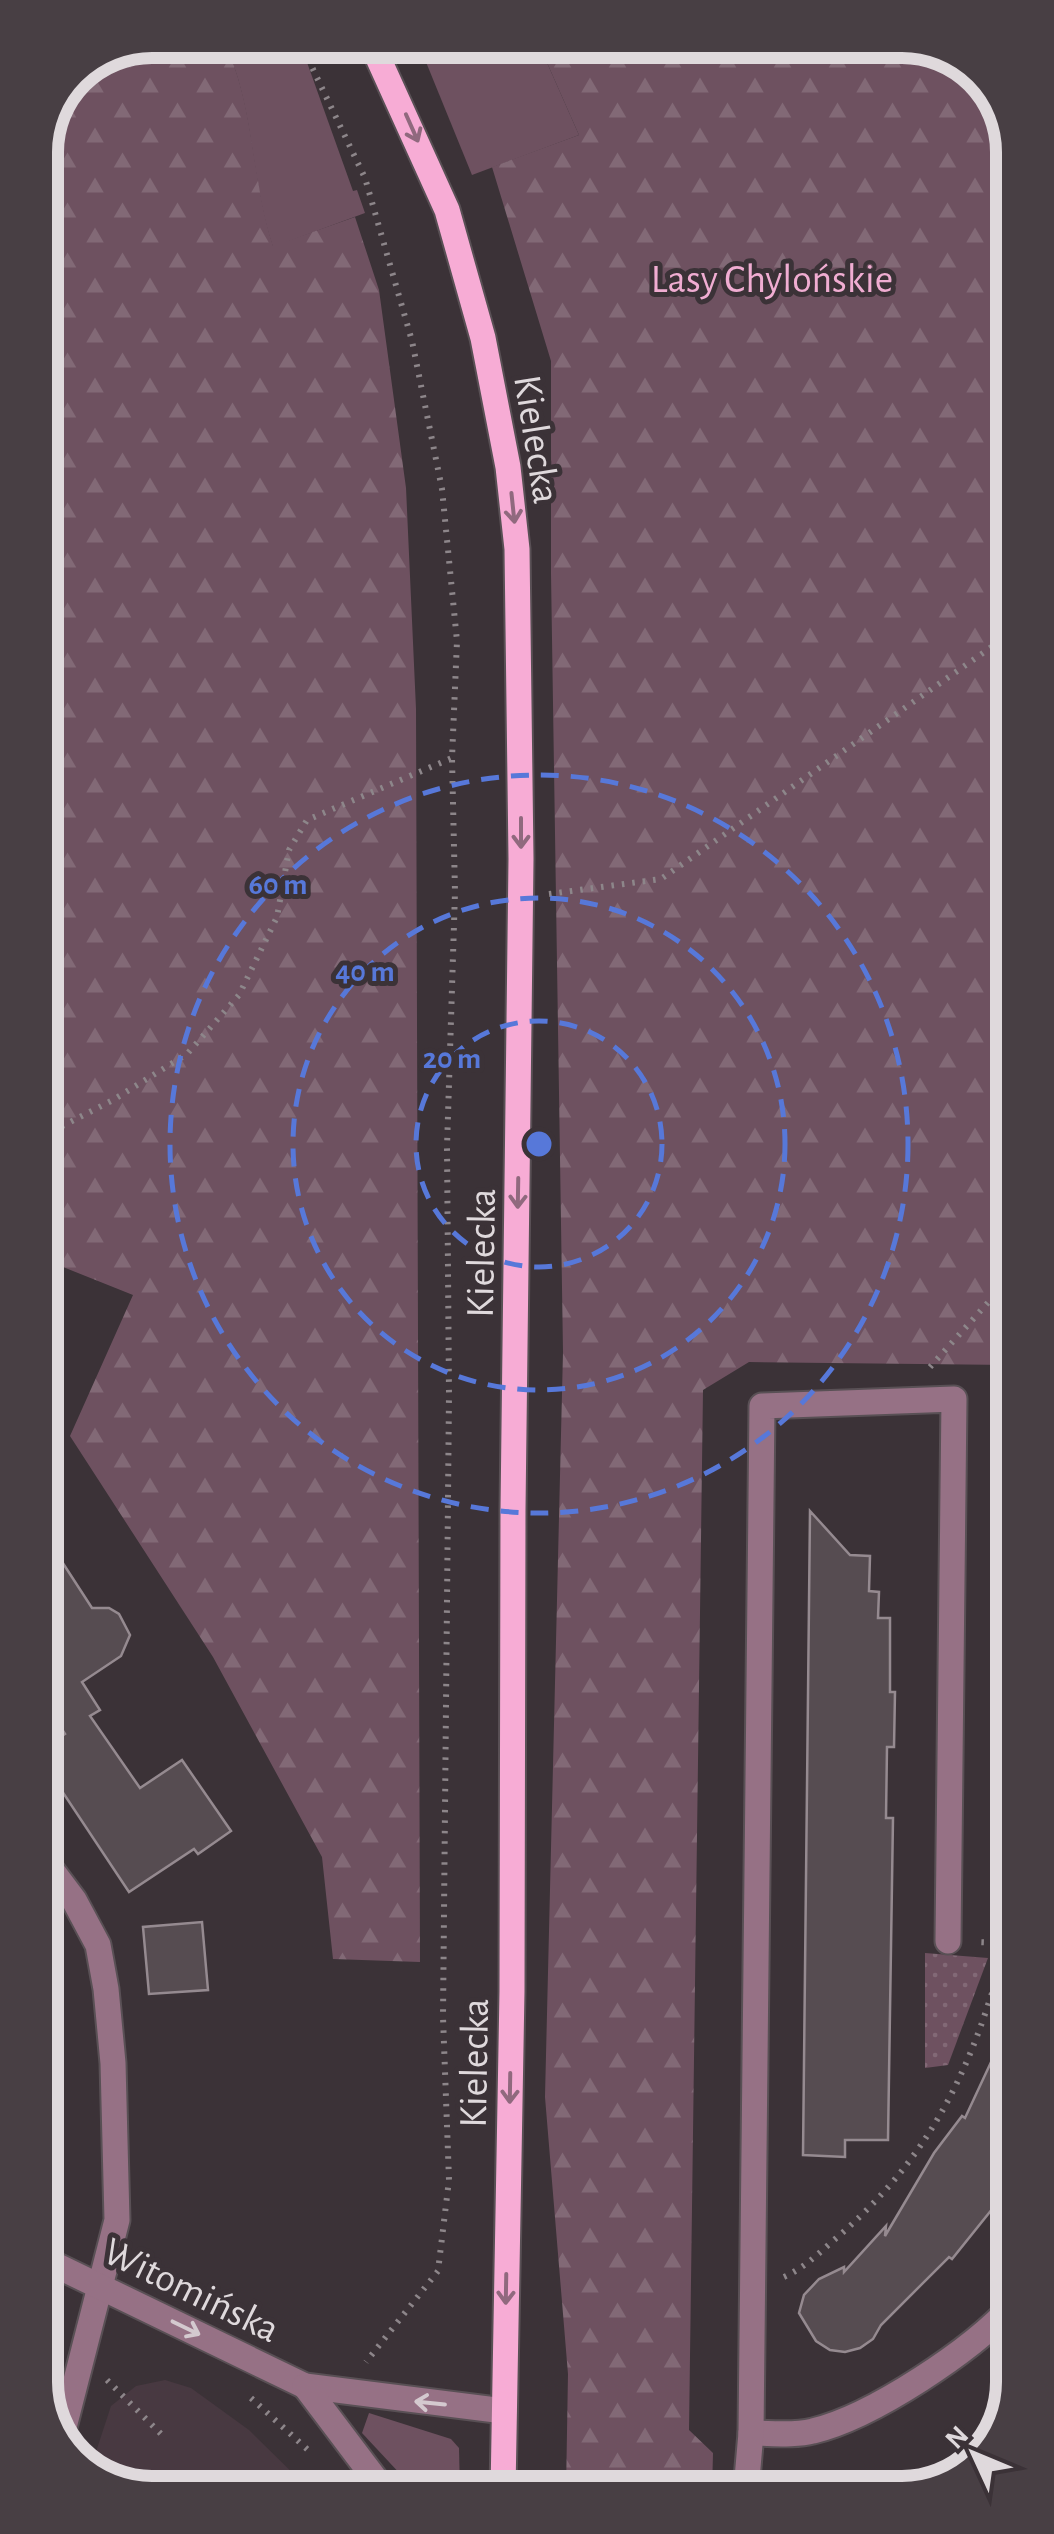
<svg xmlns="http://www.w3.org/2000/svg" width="1054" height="2534" font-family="'Alegreya Sans',sans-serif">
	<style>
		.built { fill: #483941 }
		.grass { fill: #6e5160 }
		.forest { fill: url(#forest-firs) }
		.park { fill: url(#park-dots) }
		.building { fill: #564c51; stroke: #958a90; stroke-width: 2.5 }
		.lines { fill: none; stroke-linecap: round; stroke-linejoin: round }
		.minor-casing { stroke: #595055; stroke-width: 29 }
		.major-casing { stroke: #595055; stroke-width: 29 }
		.path { stroke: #8d868a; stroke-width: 6; stroke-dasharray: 2.5 8; stroke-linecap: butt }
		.minor { stroke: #967185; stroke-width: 25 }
		.major { stroke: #f7acd5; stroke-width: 25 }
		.oneway { stroke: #90697e }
		.oneway2 { stroke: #d4c9cf }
		.ring { fill: none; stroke: #5778d9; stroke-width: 5; stroke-dasharray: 18 12 }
		.labels { text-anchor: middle; stroke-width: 10; stroke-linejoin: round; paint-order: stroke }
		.park-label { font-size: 40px; fill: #f0add2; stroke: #3b3237 }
		.street-label { font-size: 40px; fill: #dfd9dc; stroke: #3b3237 }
		.rim { fill: none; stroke: #dfd9dc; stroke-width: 12 }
		.centre { fill: #5778d9; stroke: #3b3237; stroke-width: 5 }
		.ring-label { font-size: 30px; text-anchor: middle; font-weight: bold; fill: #5778d9; stroke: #3b3237; stroke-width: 10; stroke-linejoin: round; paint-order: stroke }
	</style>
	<defs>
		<pattern id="forest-firs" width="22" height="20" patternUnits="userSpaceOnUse" patternTransform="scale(2.5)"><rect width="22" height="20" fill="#6e5160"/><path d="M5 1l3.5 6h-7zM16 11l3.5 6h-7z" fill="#826976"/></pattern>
		<pattern id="park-dots" width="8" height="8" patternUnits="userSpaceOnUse" patternTransform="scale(2.5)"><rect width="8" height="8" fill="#6e5160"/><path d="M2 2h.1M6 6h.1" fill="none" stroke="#826976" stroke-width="1.8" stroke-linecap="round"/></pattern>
	</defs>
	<rect width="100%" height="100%" fill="#3b3237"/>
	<path class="built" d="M 165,2380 L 191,2388 L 249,2430 L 313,2493 L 144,2494 L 89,2473 L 111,2406 L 136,2386 Z"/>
	<g class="grass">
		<path d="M 223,40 L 299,40 L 353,191 L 357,190 L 365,213 L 273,247 C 250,179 255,104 223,40 Z"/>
		<path d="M 417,40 L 537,40 L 579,135 L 472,175 Z"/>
		<path d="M 369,2413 L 451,2439 L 459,2448 L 460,2492 L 417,2492 L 362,2433 Z"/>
	</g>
	<g class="forest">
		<path d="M 151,40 L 223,40 C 255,103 251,179 273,246 L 355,217 L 379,290 L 406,488 L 416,709 L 420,1962 L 333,1959 L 322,1857 L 213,1657 L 70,1436 L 133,1295 L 43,1259 L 40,145 L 73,72 Z"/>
		<path d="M 537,40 L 910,40 L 971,63 L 1008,116 L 1011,1365 L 749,1362 L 703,1390 L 689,2430 L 713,2453 L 712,2490 L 566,2491 L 568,2374 L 545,2097 L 563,1352 L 551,573 L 551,361 L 492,167 L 579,135 Z"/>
	</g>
	<path class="park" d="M 925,1953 L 988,1958 L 948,2065 L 925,2068 Z"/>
	<g class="building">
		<path d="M 810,1511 L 850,1555 L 870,1556 L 869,1591 L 879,1592 L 878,1618 L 890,1618 L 890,1692 L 895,1692 L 894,1747 L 887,1747 L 886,1818 L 893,1818 L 888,2140 L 845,2140 L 845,2157 L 803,2155 Z"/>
		<path d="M 44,1534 L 92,1608 L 109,1608 L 119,1614 L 130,1635 L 121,1656 L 82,1682 L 100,1710 L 90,1716 L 140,1788 L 182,1760 L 231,1831 L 198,1854 L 194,1849 L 129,1892 L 44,1764 L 44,1748 L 65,1734 L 44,1701 Z"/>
		<path d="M 202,1922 L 208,1990 L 149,1994 L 143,1927 Z"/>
		<path d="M 1013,2015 L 1013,2176 L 1001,2198 L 952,2259 L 949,2257 L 881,2325 L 873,2339 L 860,2348 L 845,2352 L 830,2350 L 816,2341 L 799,2313 L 804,2295 L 819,2279 L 844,2267 L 844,2272 L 886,2226 L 885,2236 L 934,2153 L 962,2116 L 965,2118 Z"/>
	</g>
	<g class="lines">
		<defs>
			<g id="minor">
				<path d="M 44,1860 L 74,1900 L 98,1945 L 106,1989 L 113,2063 L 117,2220 L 61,2439"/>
				<path d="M 45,2260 L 305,2386 L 504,2411"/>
				<path d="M 305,2386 L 385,2492"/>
				<path d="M 751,2433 C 771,2433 794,2436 813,2431 C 872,2417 973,2350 1014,2304"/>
				<path d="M 746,2490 L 751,2433 L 762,1406 L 954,1399 L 948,1941"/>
			</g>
			<path id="major" d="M 370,40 L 447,210 L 483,338 L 508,467 L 517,549 L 521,859 L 513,1509 L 512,1991 L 503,2491"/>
		</defs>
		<use href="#minor" class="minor-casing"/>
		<use href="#major" class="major-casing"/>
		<g class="path">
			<path d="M 299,40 L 365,178 L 412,341 L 442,489 L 457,641 L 452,758 L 455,892 L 447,1147 L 449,1394 L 443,2017 L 449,2180 L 438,2271 L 366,2362"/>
			<path d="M 549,894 L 661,879 L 1010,634"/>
			<path d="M 43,1136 L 113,1100 L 187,1054 L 239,995 L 277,917 L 289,850 L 307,820 L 452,758"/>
			<path d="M 930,1367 L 1011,1277"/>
			<path d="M 784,2277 C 804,2268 818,2254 834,2240 C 908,2177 952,2109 984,2017 C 992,1992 1002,1969 1003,1943 L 978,1942"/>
			<path d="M 107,2380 L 163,2436"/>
			<path d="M 251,2398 L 308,2450"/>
			<path d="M 328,2492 L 330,2476"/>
		</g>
		<use href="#minor" class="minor"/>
		<use href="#major" class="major"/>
	</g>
	<defs><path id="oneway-shaft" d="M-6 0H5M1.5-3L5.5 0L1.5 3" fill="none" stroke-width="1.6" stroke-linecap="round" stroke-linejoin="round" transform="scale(2.5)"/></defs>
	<g class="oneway">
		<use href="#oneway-shaft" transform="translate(412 128) rotate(66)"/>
		<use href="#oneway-shaft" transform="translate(513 508) rotate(84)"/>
		<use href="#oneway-shaft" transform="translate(521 833) rotate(90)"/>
		<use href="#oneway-shaft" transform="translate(518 1193) rotate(91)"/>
		<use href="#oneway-shaft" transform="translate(510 2088) rotate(91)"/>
		<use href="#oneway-shaft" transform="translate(506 2289) rotate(91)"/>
	</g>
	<g class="oneway2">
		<use href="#oneway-shaft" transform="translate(186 2328) rotate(26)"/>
		<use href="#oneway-shaft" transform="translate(430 2403) rotate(-174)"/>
	</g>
	<g class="ring">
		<circle cx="539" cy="1144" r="123"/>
		<circle cx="539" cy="1144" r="246"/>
		<circle cx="539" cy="1144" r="369"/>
	</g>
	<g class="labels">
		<g class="park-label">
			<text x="772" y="292">Lasy Chylońskie</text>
		</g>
		<g class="street-label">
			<text transform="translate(538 439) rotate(81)" y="14">Kielecka</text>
			<text transform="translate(480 1253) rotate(-89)" y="14">Kielecka</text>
			<text transform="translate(473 2063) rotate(-89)" y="14">Kielecka</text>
			<text transform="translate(192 2289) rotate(26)" y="14">Witomińska</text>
		</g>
	</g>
	<path d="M0 0H1054V2534H0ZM152 58H902A94 94 0 0 1 996 152V2382A94 94 0 0 1 902 2476H152A94 94 0 0 1 58 2382V152A94 94 0 0 1 152 58Z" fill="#483f44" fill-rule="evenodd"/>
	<path class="rim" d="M152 58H902A94 94 0 0 1 996 152V2382A94 94 0 0 1 902 2476H152A94 94 0 0 1 58 2382V152A94 94 0 0 1 152 58Z"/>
	<circle cx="539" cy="1144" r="15" class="centre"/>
	<g class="ring-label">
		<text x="278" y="894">60 m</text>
		<text x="365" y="981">40 m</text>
		<text x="452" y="1068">20 m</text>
	</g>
	<g transform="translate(974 2454) rotate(314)" stroke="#3b3237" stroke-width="8" paint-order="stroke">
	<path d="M0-8L18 38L0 25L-18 38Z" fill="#dfd9dc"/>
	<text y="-15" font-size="28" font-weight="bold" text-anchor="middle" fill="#dfd9dc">N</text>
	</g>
</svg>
